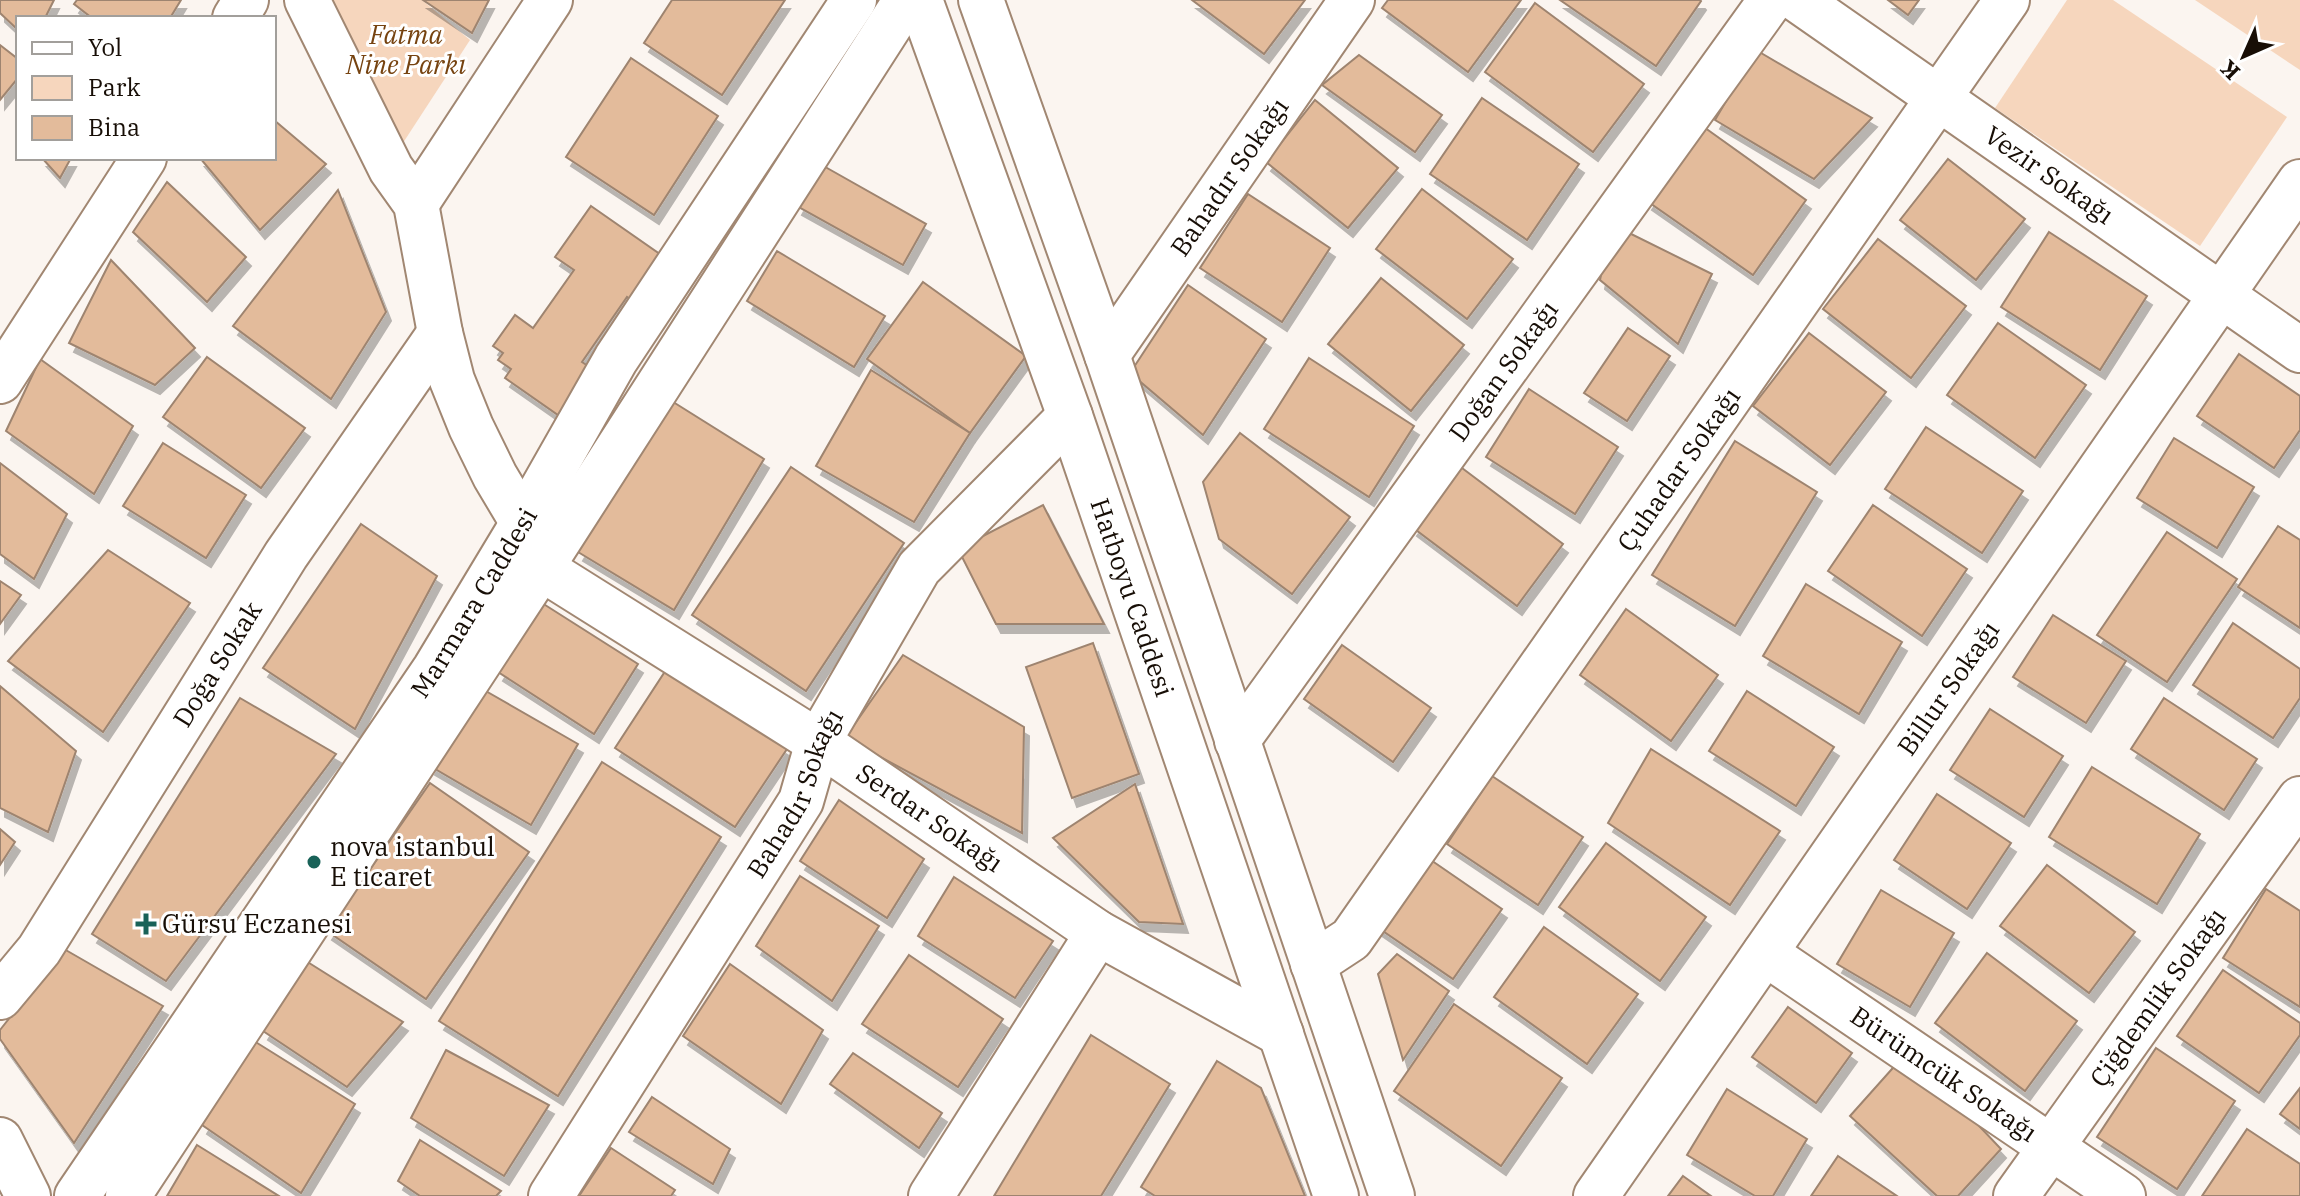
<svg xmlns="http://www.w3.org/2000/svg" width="2300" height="1196" font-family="'IBM Plex Serif',serif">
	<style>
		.green { fill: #f6d6bd }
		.building { fill: #e3bb9b; stroke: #9e846f; stroke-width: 2; filter: url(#shadow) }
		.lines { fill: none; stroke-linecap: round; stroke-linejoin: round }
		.street-casing { stroke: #a18772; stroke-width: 48 }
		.secondary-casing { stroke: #a18772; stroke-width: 48 }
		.street { stroke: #fff; stroke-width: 44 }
		.secondary { stroke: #fff; stroke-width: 44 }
		.poi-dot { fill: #196258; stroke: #fff; stroke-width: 3 }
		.labels { text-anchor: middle; stroke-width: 6; stroke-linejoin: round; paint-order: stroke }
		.park-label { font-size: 26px; font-style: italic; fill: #764310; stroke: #fff }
		.street-label { font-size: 26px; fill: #170e06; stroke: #fff }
		.poi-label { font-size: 26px; fill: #170e06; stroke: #fff; text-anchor: start }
	</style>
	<defs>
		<filter id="shadow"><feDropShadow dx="5" dy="9" stdDeviation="0" flood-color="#0004"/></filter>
	</defs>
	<rect width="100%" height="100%" fill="#fbf5f0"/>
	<g class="green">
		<path d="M 331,0 L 422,0 L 470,40 L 399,149 Z"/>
		<path d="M 2067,0 L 2113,0 L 2287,117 L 2200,246 L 1995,108 Z"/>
		<path d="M 2195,0 L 2300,0 L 2300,70 Z"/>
	</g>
	<g class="building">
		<path d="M 0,0 L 54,0 L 45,18 L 18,18 L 18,30 L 0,13 Z"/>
		<path d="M 77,0 L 181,0 L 170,18 L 92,18 L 74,4 Z"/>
		<path d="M 423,0 L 489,0 L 472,33 Z"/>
		<path d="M 672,0 L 785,0 L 722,95 L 644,43 Z"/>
		<path d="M 1192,0 L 1305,0 L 1264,54 Z"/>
		<path d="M 1388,0 L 1521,0 L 1468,72 L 1382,8 Z"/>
		<path d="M 1560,0 L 1700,0 L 1701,1 L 1656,66 Z"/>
		<path d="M 1888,0 L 1919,0 L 1908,15 Z"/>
		<path d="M 1535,3 L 1644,84 L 1593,152 L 1485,72 Z"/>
		<path d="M 0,45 L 18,59 L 18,78 L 0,100 Z"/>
		<path d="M 1756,50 L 1872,118 L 1814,179 L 1715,120 Z"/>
		<path d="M 1359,55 L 1442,115 L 1415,152 L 1322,85 Z"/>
		<path d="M 631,58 L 718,116 L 654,215 L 566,157 Z"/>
		<path d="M 1482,98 L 1579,164 L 1527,240 L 1430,174 Z"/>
		<path d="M 1315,100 L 1398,168 L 1348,228 L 1266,162 Z"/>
		<path d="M 274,120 L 326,164 L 260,230 L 200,158 L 274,158 Z"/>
		<path d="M 1701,125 L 1806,200 L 1753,275 L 1647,201 Z"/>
		<path d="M 42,158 L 71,158 L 60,178 Z"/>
		<path d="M 1948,159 L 2025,219 L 1976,280 L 1900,220 Z"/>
		<path d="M 820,164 L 926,224 L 903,265 L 797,206 Z"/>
		<path d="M 167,182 L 246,257 L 207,302 L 133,232 Z"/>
		<path d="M 1422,189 L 1513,259 L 1467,319 L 1376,249 Z"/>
		<path d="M 338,190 L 386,312 L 331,399 L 233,326 Z"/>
		<path d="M 1248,194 L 1330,248 L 1282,322 L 1200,268 Z"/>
		<path d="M 591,206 L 667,259 L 636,304 L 627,297 L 582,362 L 591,368 L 558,415 L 505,378 L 511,369 L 498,360 L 503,353 L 493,346 L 515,315 L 533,328 L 574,270 L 555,257 Z"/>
		<path d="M 1611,224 L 1712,274 L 1678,344 L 1600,280 Z"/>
		<path d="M 2049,232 L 2147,296 L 2100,370 L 2001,307 Z"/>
		<path d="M 1878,239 L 1966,306 L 1911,378 L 1823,309 Z"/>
		<path d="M 777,251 L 885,316 L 854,367 L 747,301 Z"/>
		<path d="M 111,260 L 195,348 L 155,385 L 69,343 Z"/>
		<path d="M 1381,278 L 1464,345 L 1411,411 L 1328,344 Z"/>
		<path d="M 923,282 L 1026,356 L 970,433 L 867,359 Z"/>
		<path d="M 1188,285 L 1266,339 L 1203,435 L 1130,373 Z"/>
		<path d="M 1998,323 L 2086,385 L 2035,458 L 1947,395 Z"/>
		<path d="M 1628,328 L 1670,356 L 1627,421 L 1584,393 Z"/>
		<path d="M 1809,333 L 1886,392 L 1830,465 L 1753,406 Z"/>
		<path d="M 2239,354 L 2300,396 L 2300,430 L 2274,468 L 2197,416 Z"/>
		<path d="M 207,357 L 305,428 L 261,488 L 163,417 Z"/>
		<path d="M 1309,358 L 1414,426 L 1369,497 L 1264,429 Z"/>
		<path d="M 40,359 L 133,426 L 94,494 L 6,431 Z"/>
		<path d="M 871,370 L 970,433 L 914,522 L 816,466 Z"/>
		<path d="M 1529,389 L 1618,447 L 1575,514 L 1486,457 Z"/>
		<path d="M 670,400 L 764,459 L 674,610 L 578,552 Z"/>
		<path d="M 1926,427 L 2023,491 L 1982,553 L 1885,489 Z"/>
		<path d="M 1240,433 L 1350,517 L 1292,594 L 1219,539 L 1203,482 Z"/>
		<path d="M 2174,438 L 2254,487 L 2217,548 L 2137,498 Z"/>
		<path d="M 1735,441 L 1817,492 L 1735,626 L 1652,575 Z"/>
		<path d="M 163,443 L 246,495 L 206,558 L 123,506 Z"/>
		<path d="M 0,463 L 67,514 L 34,579 L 0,554 Z"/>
		<path d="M 1458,465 L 1563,544 L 1517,606 L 1412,527 Z"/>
		<path d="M 791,467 L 904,543 L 806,691 L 692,615 Z"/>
		<path d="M 1043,505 L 1104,624 L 996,624 L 958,549 Z"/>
		<path d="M 1873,505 L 1967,569 L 1922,636 L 1828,571 Z"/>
		<path d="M 361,524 L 437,576 L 355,729 L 263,668 Z"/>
		<path d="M 2278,526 L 2300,540 L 2300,628 L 2238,587 Z"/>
		<path d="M 2167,532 L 2237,579 L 2167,682 L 2097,635 Z"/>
		<path d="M 108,550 L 190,603 L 103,732 L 8,661 Z"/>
		<path d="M 0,581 L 21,595 L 0,624 Z"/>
		<path d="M 1806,584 L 1902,642 L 1859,714 L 1763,656 Z"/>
		<path d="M 542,603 L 638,664 L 594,734 L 498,672 Z"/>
		<path d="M 1626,609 L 1718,675 L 1671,741 L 1580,675 Z"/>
		<path d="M 2053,615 L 2126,661 L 2086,723 L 2013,677 Z"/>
		<path d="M 2233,623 L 2300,669 L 2300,698 L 2273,738 L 2193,685 Z"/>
		<path d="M 1093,643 L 1139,774 L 1072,798 L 1026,667 Z"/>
		<path d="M 1342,645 L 1431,708 L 1393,762 L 1304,699 Z"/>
		<path d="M 903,655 L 1024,727 L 1022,833 L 845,738 Z"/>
		<path d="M 666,670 L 787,749 L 735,827 L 615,748 Z"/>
		<path d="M 0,686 L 76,751 L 48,832 L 0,808 Z"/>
		<path d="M 477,686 L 578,744 L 531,825 L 430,766 Z"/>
		<path d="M 1747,691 L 1834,747 L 1796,806 L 1709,751 Z"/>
		<path d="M 240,698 L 336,754 L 166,981 L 92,934 Z"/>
		<path d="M 2164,698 L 2257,759 L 2224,810 L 2131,749 Z"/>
		<path d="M 1990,709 L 2063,756 L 2024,817 L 1950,770 Z"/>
		<path d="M 1651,749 L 1780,831 L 1730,905 L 1608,823 Z"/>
		<path d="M 602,762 L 721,837 L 558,1096 L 439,1021 Z"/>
		<path d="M 2092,767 L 2200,834 L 2157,904 L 2049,837 Z"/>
		<path d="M 1492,776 L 1583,837 L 1538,905 L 1447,844 Z"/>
		<path d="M 430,783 L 529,852 L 426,999 L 327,931 Z"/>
		<path d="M 1135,784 L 1183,924 L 1139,922 L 1053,838 Z"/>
		<path d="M 1937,794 L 2011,843 L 1967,909 L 1894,860 Z"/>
		<path d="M 839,800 L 924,859 L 887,918 L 800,861 Z"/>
		<path d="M 0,829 L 15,842 L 0,865 Z"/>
		<path d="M 1606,843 L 1706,917 L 1660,981 L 1559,907 Z"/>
		<path d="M 1425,856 L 1502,909 L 1453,979 L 1377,927 Z"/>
		<path d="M 2047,865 L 2135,932 L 2089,993 L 2000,926 Z"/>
		<path d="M 800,876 L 879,926 L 832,1001 L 756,946 Z"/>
		<path d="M 954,877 L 1053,941 L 1015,998 L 918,936 Z"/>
		<path d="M 2266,889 L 2300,911 L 2300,1007 L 2223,958 Z"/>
		<path d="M 1881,890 L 1954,933 L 1910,1007 L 1837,964 Z"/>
		<path d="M 1544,927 L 1638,994 L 1587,1064 L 1494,997 Z"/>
		<path d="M 64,949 L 163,1006 L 74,1143 L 0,1039 L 0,1030 Z"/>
		<path d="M 1987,953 L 2077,1021 L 2025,1091 L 1935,1023 Z"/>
		<path d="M 1397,954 L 1449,991 L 1403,1060 L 1378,974 Z"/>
		<path d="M 909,955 L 1003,1019 L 958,1087 L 862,1024 Z"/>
		<path d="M 306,961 L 403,1022 L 347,1087 L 263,1031 Z"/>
		<path d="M 730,964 L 823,1030 L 781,1104 L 683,1036 Z"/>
		<path d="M 2223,970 L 2300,1023 L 2300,1035 L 2259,1093 L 2177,1036 Z"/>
		<path d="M 1454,1004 L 1562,1078 L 1501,1166 L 1394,1091 Z"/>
		<path d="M 1788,1007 L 1852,1053 L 1816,1103 L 1752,1057 Z"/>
		<path d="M 1091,1035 L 1170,1084 L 1101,1196 L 994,1196 Z"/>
		<path d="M 254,1041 L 355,1104 L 301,1193 L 202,1125 Z"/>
		<path d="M 2156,1048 L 2235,1101 L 2177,1189 L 2097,1137 Z"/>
		<path d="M 446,1050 L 549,1105 L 504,1176 L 411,1118 Z"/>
		<path d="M 1908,1051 L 2001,1149 L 1958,1196 L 1937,1196 L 1850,1116 Z"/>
		<path d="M 853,1053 L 942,1113 L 919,1148 L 830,1084 Z"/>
		<path d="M 1217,1061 L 1261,1088 L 1305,1196 L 1155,1196 L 1141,1187 Z"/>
		<path d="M 2300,1088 L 2300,1129 L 2280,1114 Z"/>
		<path d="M 1727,1089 L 1807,1139 L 1773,1196 L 1755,1196 L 1687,1155 Z"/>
		<path d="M 652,1097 L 730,1149 L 713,1184 L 629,1132 Z"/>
		<path d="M 2247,1129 L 2300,1164 L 2300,1196 L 2202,1196 Z"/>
		<path d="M 420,1140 L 501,1191 L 496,1196 L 420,1196 L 398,1181 Z"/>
		<path d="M 197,1145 L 279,1196 L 167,1196 Z"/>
		<path d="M 611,1148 L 675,1190 L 671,1196 L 579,1196 Z"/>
		<path d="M 1838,1156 L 1897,1196 L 1811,1196 Z"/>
		<path d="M 1683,1176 L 1711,1196 L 1668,1196 Z"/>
	</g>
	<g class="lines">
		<defs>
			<g id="street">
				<path id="s1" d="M 307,0 L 391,169 L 416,204 L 440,333 L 452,380 L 471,427 L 495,476 L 523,523 L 541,568 L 818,742 L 1098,933 L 1281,1034"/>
				<path id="s2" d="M 1798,0 L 2300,350"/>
				<path d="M 235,18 L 246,0"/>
				<path d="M 416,204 L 550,0"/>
				<path id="s3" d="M 1107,355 L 1352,0"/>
				<path d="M 0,381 L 144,158"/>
				<path id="s4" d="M 1237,741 L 1771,0"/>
				<path id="s5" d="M 1765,953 L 2123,1196"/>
				<path id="s6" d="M 1313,964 L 1351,939 L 2007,0"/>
				<path id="s7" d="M 0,997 L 39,950 L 286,555 L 440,333"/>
				<path d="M 0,1140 L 28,1196"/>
				<path id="s8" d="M 551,1196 L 801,801 L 818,742 L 919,568 L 1070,416"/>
				<path d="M 931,1196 L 1098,933"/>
				<path id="s9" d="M 1596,1196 L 2300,182"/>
				<path id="s10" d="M 2016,1196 L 2300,799"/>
			</g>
			<g id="secondary">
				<path id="s11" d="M 920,0 L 1070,416 L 1336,1196"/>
				<path d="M 981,0 L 1107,355 L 1392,1196"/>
				<path id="s12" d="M 77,1196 L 435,669 L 523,523 L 616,359 L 854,0"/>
				<path d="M 128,1196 L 541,568 L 906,0"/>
			</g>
		</defs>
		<use href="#street" class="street-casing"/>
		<use href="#secondary" class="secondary-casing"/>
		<use href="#street" class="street"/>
		<use href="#secondary" class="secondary"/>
	</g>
	<g class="poi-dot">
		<circle cx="314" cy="862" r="8"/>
		<path d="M142 912h8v8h8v8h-8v8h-8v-8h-8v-8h8z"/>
	</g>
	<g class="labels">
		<g class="park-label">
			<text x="406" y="44">Fatma<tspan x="406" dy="30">Nine Parkı</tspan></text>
		</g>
		<g class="street-label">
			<text dy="9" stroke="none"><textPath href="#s2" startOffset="306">Vezir Sokağı</textPath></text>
			<text dy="9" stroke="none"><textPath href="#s3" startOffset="216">Bahadır Sokağı</textPath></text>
			<text dy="9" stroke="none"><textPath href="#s4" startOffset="456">Doğan Sokağı</textPath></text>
			<text dy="9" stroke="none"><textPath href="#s6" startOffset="618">Çuhadar Sokağı</textPath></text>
			<text dy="9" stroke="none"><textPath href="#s11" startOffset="634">Hatboyu Caddesi</textPath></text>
			<text dy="9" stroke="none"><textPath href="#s12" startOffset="714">Marmara Caddesi</textPath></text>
			<text dy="9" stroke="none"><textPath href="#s7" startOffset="398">Doğa Sokak</textPath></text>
			<text dy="9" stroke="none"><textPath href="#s9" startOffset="618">Billur Sokağı</textPath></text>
			<text dy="9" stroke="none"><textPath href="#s8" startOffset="472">Bahadır Sokağı</textPath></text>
			<text dy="9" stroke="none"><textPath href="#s1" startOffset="1082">Serdar Sokağı</textPath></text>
			<text dy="9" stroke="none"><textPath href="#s10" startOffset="244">Çiğdemlik Sokağı</textPath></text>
			<text dy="9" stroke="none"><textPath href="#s5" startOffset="216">Bürümcük Sokağı</textPath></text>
		</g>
		<g class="poi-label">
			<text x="330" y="856">nova istanbul<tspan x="330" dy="30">E ticaret</tspan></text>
			<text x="162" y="933">Gürsu Eczanesi</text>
		</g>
	</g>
	<rect x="16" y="16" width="260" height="144" fill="#ffffff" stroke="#a29f9b" stroke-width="2"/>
	<rect x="32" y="42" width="40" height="12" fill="#ffffff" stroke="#a29f9b" stroke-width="2"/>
	<text x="88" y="56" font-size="24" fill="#170e06">Yol</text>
	<rect x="32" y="76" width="40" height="24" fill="#f6d6bd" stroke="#a29f9b" stroke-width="2"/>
	<text x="88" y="96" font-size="24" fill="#170e06">Park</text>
	<rect x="32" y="116" width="40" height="24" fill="#e3bb9b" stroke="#a29f9b" stroke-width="2"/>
	<text x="88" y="136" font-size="24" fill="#170e06">Bina</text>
	<g transform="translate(2244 56) rotate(225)" stroke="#ffffff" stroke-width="6" paint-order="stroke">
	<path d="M0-6L14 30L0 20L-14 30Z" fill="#170e06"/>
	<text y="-12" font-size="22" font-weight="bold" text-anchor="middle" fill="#170e06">K</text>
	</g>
</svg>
